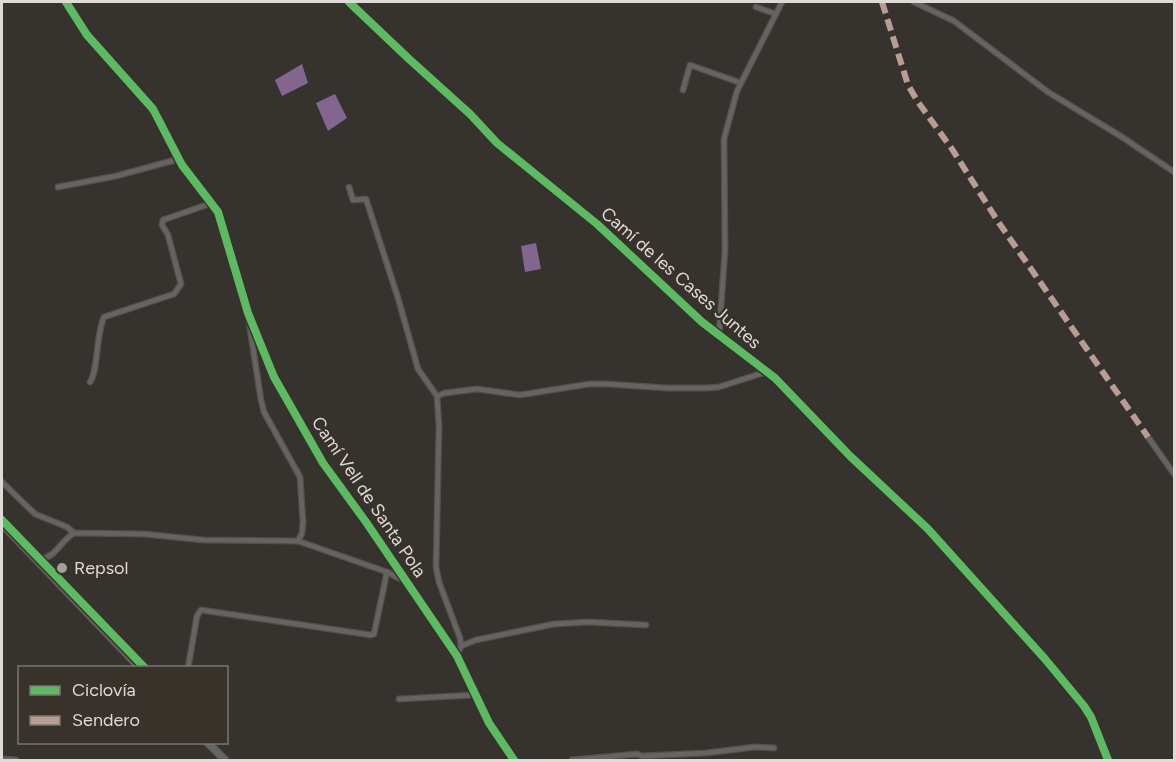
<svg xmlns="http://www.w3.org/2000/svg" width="1176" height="762" font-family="Figtree,sans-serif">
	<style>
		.water { fill: #826690 }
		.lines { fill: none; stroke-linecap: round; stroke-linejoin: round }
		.street-casing { stroke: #54504c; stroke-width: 7 }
		.secondary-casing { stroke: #54504c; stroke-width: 9 }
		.street { stroke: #666461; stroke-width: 4.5 }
		.secondary { stroke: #666461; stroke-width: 7 }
		.quiet { stroke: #b99d93; stroke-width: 6; stroke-dasharray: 12 6; stroke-linecap: butt }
		.cycleway-casing { stroke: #39322b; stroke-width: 11 }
		.cycleway { stroke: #5cba63; stroke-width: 8 }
		.poi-dot { fill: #a39f9b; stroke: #39322b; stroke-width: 2 }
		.labels { text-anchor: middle; stroke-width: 4.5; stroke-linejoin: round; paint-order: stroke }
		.street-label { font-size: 18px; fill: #dedad5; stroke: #39322b }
		.poi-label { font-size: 18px; fill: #dedad5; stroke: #39322b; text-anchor: start }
	</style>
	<rect width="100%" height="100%" fill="#36322e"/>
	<g class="water">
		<path d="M 302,64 L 308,83 L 282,96 L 275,80 Z"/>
		<path d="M 335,94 L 347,118 L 328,131 L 316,103 Z"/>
		<path d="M 536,243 L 541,269 L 525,272 L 521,246 Z"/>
	</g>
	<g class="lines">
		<defs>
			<g id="street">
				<path d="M 66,2 L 87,35 L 153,109 L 182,165 L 218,212 L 248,313 L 274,377 L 323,463 L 366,522 L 457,656 L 489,723 L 514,760"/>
				<path d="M 349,2 L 409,59 L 470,114 L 497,143 L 597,224 L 702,322 L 775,378 L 850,456 L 928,529 L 1045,659 L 1084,706 L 1091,717 L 1108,760"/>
				<path d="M 914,2 L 954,21 L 1048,92 L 1122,137 L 1174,172"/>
				<path d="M 756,7 L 776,14"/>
				<path d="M 683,90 L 690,65 L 741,83"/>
				<path d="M 58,187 L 116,176 L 179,159"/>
				<path d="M 349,187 L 353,200 L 366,199 L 398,298 L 418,369 L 437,396 L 439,426 L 436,567 L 439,582 L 460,638 L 461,646 L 457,656"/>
				<path d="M 249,322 L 261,400 L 264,412 L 300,477 L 303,522 L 302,533 L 298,541"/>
				<path d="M 719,336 L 725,250 L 724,139 L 737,91 L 782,2"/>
				<path d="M 90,382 C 98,373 96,334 104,317 L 174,294 L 181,284 L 168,235 L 162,225 L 163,220 L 212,203"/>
				<path d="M 437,396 L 445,393 L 477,389 L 520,395 L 589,384 L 607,384 L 667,388 L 707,388 L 719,387 L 766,372"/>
				<path d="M 1148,437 L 1174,474"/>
				<path d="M 2,482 L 35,514 L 67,527 L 74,533"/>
				<path d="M 40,559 C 57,557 60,541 74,533 L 144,534 L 203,540 L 298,541 L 387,572 L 406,582"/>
				<path d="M 461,646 L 476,640 L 554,624 L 588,622 L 646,625"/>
				<path d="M 188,668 L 197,616 L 201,610 L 371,635 L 374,634 L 387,572"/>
				<path d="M 399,699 L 474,695"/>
				<path d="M 2,759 L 16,760"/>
				<path d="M 572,760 L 637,754 L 642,756 L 706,753 L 755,747 L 774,748"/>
			</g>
			<g id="secondary">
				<path d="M 2,524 L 140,668"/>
				<path d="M 207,742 L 225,760"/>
			</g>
		</defs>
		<use href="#street" class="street-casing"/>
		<use href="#secondary" class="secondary-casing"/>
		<use href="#street" class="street"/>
		<use href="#secondary" class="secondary"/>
		<path class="quiet" d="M 882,2 L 908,85 L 918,102 L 952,149 L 999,223 L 1148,437"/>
		<defs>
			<g id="cycleway">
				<path d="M 66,2 L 87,35 L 153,109 L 182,165 L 218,212 L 248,313 L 274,377 L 323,463 L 366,522 L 457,656 L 489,723 L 514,760"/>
				<path d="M 349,2 L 409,59 L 470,114 L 497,143 L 597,224 L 702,322 L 775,378 L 850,456 L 928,529 L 1045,659 L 1084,706 L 1091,717 L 1108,760"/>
				<path d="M 2,520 L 145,668"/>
			</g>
		</defs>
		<use href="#cycleway" class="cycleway-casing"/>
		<use href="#cycleway" class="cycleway"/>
	</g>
	<circle class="poi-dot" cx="62" cy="568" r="6"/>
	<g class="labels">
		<g class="street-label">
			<text transform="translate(681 278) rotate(41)" y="6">Camí de les Cases Juntes</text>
			<text transform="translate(369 497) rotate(56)" y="6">Camí Vell de Santa Pola</text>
		</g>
		<g class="poi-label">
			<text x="74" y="574">Repsol</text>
		</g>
	</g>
	<rect width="1176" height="762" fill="none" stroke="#dedad5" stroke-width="6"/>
	<rect x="18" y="666" width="210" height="78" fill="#39322b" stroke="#7b756f" stroke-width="1.5"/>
	<rect x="30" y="686" width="30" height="9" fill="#5cba63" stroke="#7b756f" stroke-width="1.5"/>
	<text x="72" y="696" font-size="18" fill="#dedad5">Ciclovía</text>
	<rect x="30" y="716" width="30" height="9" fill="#b99d93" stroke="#7b756f" stroke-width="1.5"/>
	<text x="72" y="726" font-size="18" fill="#dedad5">Sendero</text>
</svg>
